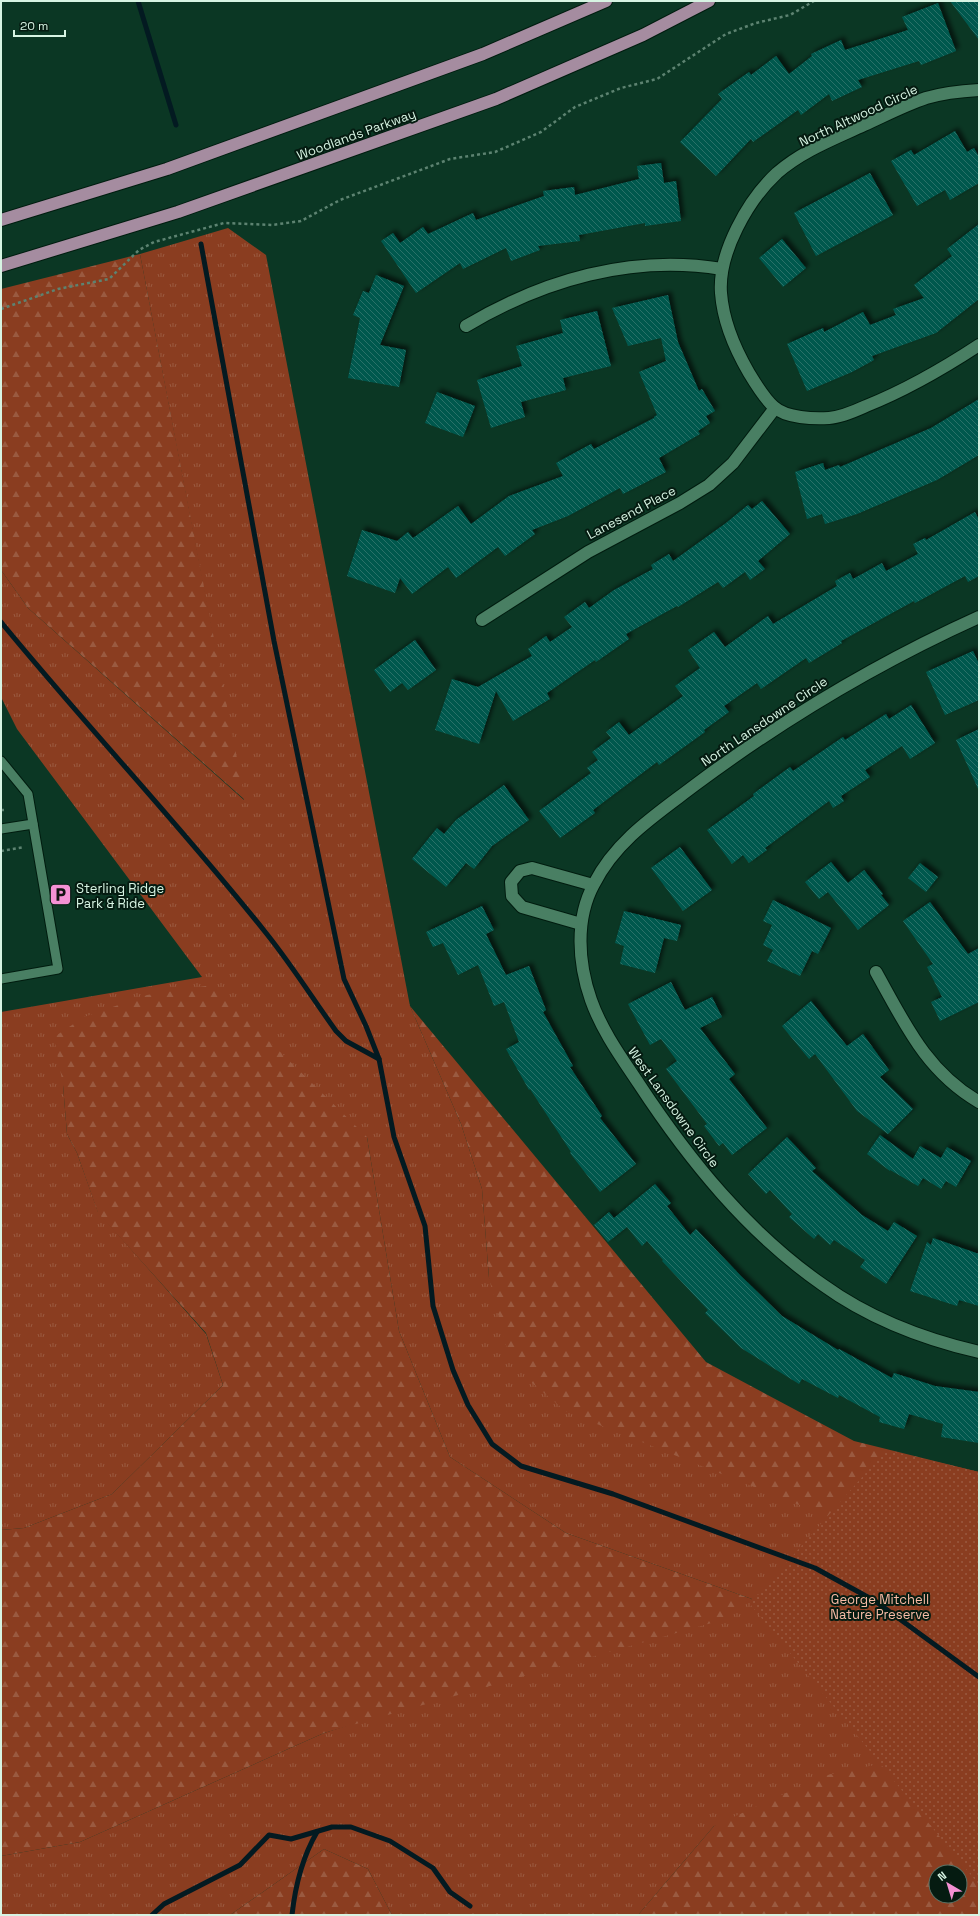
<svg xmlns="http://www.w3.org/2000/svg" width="980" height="1916" font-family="'Space Grotesk',sans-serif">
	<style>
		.grass { fill: url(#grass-tufts) }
		.forest { fill: url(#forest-firs); fill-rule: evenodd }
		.park { fill: url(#park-dots) }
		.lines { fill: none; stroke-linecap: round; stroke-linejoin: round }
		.stream { stroke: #031a21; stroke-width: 5 }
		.building { fill: url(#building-back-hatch); filter: url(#shadow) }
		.lane-casing { stroke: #011c0f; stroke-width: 11 }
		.street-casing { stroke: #011c0f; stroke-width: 14 }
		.primary-casing { stroke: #011c0f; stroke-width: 14 }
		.path { stroke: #5d8371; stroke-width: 2.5; stroke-dasharray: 3 3; stroke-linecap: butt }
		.lane { stroke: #497f63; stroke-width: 9 }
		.street { stroke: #497f63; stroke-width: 12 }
		.primary { stroke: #a58ca0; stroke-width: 12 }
		.labels { text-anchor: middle; stroke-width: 4; stroke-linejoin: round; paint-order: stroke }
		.street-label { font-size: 13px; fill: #d7f4e3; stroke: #051b11 }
		.poi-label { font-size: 13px; fill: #d7f4e3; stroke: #051b11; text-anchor: start }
		.park-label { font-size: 13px; fill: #f9bca6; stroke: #051b11 }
	</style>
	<defs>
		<pattern id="grass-tufts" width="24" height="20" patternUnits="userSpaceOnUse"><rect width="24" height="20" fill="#8a3d20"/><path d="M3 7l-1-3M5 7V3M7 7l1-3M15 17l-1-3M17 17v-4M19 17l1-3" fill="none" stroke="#9a5a40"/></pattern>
		<pattern id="forest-firs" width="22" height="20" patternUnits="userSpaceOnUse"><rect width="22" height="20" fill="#8a3d20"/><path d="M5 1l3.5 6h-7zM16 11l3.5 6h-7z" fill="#9a5a40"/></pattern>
		<pattern id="park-dots" width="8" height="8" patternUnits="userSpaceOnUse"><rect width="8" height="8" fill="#8a3d20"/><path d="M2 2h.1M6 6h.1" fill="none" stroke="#9a5a40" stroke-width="1.8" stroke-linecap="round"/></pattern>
		<pattern id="building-back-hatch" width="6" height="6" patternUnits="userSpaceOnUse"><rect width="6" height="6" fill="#06594e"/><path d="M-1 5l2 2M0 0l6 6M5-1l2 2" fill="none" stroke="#2a7167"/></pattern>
		<filter id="shadow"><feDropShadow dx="3.5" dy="-3.5" stdDeviation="2" flood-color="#0009"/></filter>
	</defs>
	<rect width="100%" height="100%" fill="#0b3724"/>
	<path class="grass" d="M 228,228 L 266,255 L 410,1006 L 461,1124 L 482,1189 L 489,1278 L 949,1565 L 979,1790 L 714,1826 L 638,1915 L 392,1915 L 368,1869 L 324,1849 L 230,1915 L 1,1915 L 1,1856 L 80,1842 L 324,1733 L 752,1599 L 566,1533 L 450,1457 L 399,1331 L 367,1137 L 63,1085 L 67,1134 L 77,1153 L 98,1212 L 206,1334 L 223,1385 L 112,1494 L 24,1528 L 1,1530 L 1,1012 L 202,977 L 17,729 L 1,697 L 1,570 L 28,608 L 244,800 L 140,254 Z"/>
	<g class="forest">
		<path d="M 140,254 L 245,800 L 28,608 L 1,570 L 1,289 Z"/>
		<path d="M 212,985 L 367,1137 L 399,1331 L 450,1457 L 566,1533 L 752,1599 L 729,1618 L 324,1733 L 80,1842 L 1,1856 L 1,1530 L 24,1528 L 112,1494 L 223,1385 L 206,1333 L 98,1213 L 77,1153 L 67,1134 L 63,1085 L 54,1037 L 84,1017 L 147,995 Z"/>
		<path d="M 410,1006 L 706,1362 L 854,1441 L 979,1472 L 949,1565 L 567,1412 L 532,1383 L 507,1349 L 489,1278 L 482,1189 L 461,1124 Z"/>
		<path d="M 907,1758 L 979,1790 L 979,1915 L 638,1915 L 714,1826 L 823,1776 ZM 936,1872 L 960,1872 L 960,1896 L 936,1896 Z"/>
		<path d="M 324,1849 L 368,1869 L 392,1915 L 230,1915 Z"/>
	</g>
	<path class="park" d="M 886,1450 L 979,1472 L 979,1885 L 750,1604 Z"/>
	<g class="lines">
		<g class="stream">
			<path d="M 138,1 L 176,125"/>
			<path d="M 201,244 L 274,641 L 344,979 L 366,1026 L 379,1059 L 394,1137 L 425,1226 L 433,1306 L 453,1370 L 468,1405 L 492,1444 L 521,1466 L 613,1494 L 815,1568 L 875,1601 L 979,1677"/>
			<path d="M 1,622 C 87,727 181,826 266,933 C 291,964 313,999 336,1031 L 346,1041 L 379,1059"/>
			<path d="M 152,1915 L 164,1904 L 240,1865 L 269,1835 L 291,1839 L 332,1827 L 351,1827 L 390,1841 L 433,1868 L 450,1892 L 470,1906"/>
			<path d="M 292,1915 C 295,1888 303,1856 317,1832"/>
		</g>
	</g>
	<g class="building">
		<path d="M 950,1 L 979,1 L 979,40 Z"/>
		<path d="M 938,3 L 956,51 L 921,65 L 919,61 L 858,80 L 862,87 L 832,101 L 829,94 L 801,115 L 798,110 L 753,142 L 751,139 L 716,176 L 680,142 L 722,99 L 718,94 L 749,72 L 751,75 L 776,56 L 789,74 L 812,56 L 811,54 L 841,40 L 845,50 L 908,30 L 902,17 Z"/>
		<path d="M 955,131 L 967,152 L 974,148 L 979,157 L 979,183 L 950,200 L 945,190 L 917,206 L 891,161 L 911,150 L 914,155 Z"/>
		<path d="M 661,163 L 664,183 L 676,181 L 681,221 L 645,226 L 645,223 L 579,235 L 580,241 L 538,246 L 540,250 L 511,261 L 506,248 L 463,269 L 460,263 L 416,293 L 381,241 L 393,233 L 400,243 L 423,227 L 428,234 L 473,213 L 476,220 L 544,196 L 543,191 L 574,187 L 575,195 L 639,179 L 637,166 Z"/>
		<path d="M 870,173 L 893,215 L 816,256 L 794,213 Z"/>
		<path d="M 979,224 L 979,299 L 936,333 L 872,356 L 874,360 L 852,372 L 807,391 L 787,344 L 823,328 L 824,332 L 863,312 L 870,325 L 896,315 L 893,309 L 924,298 L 914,285 L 952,256 L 947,249 Z"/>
		<path d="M 782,239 L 806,268 L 783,287 L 759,258 Z"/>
		<path d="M 376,275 L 404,286 L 380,345 L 406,350 L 399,387 L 348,378 L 360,318 L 353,315 L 363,291 L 369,293 Z"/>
		<path d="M 668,295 L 678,342 L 699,391 L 702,389 L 715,411 L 706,416 L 710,423 L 698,431 L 700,434 L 659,458 L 666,472 L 623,494 L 620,488 L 568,516 L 532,530 L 535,534 L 505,556 L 498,547 L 456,578 L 448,567 L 412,594 L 400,578 L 395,593 L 347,576 L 362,530 L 397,541 L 408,532 L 413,538 L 458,506 L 471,524 L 509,496 L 563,476 L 556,463 L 591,444 L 594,449 L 654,418 L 654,417 L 657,415 L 639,372 L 666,361 L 661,338 L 628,346 L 612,308 Z"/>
		<path d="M 597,311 L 611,366 L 563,378 L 566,390 L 521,402 L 525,417 L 491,428 L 477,380 L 522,366 L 516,346 L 563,333 L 560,320 Z"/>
		<path d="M 437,392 L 475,406 L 463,437 L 425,423 Z"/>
		<path d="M 979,399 L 979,455 L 937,480 L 857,514 L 825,524 L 822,514 L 807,519 L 795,472 L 823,463 L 825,470 L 839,465 L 840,467 L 931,428 Z"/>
		<path d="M 762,501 L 790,534 L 758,561 L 765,569 L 750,580 L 745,572 L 723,588 L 718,582 L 678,607 L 677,606 L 626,634 L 629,639 L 596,662 L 595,660 L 547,693 L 550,699 L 513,721 L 496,691 L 479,744 L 435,730 L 452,679 L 478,687 L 532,656 L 528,649 L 546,636 L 550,642 L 572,627 L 564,617 L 585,602 L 589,608 L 614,590 L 653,569 L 651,565 L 669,554 L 673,561 L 726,523 L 748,505 L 752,509 Z"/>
		<path d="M 975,512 L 979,520 L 979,576 L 968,582 L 965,576 L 915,603 L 914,601 L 841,641 L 842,643 L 809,663 L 806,658 L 761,689 L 757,683 L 724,706 L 729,712 L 704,730 L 705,732 L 659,765 L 657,762 L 593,810 L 595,813 L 560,838 L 539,811 L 591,773 L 587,768 L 598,760 L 592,752 L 611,738 L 606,732 L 619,722 L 629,735 L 683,696 L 675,686 L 700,668 L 688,650 L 714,632 L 725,647 L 768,616 L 773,624 L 837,586 L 835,581 L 850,573 L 853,579 L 882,563 L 886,571 L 918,554 L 913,544 L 925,538 L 926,540 Z"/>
		<path d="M 415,640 L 436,670 L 408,690 L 402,683 L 390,692 L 374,670 Z"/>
		<path d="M 973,651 L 979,664 L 979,700 L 945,715 L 926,672 Z"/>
		<path d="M 911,705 L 935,743 L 910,759 L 902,746 L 865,770 L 870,777 L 841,796 L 844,801 L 833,808 L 829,801 L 765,848 L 767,850 L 749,863 L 743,855 L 732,864 L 707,830 L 754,796 L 753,794 L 790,767 L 793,771 L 843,737 L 845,740 L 886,714 L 889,719 Z"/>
		<path d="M 979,729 L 979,791 L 956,740 Z"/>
		<path d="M 504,785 L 529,820 L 492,846 L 474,869 L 466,863 L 446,887 L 412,859 L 437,828 L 444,834 L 456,820 Z"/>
		<path d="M 680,847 L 712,890 L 683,911 L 651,868 Z"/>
		<path d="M 831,862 L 848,883 L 864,870 L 883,894 L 881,895 L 889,905 L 858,930 L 828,892 L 819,899 L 805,882 Z"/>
		<path d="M 920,863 L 938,877 L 926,892 L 908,878 Z"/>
		<path d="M 773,900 L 831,928 L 818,954 L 812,951 L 800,976 L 767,961 L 773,950 L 763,945 L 772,925 L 763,921 Z"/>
		<path d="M 930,902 L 968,954 L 979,948 L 979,1002 L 940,1021 L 931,1002 L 942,997 L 927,967 L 933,964 L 903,921 Z"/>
		<path d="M 482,906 L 494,930 L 486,934 L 506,975 L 529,966 L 546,1010 L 543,1012 L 573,1066 L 570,1067 L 602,1116 L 600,1118 L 636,1164 L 600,1192 L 570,1153 L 571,1152 L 530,1089 L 529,1090 L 506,1049 L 519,1042 L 504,1002 L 494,1006 L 478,965 L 458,975 L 443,943 L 433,947 L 426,932 Z"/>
		<path d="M 624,911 L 681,925 L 677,941 L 664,938 L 655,973 L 620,964 L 624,946 L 615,943 Z"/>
		<path d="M 671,982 L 685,1010 L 712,997 L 722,1017 L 700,1028 L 735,1074 L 729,1079 L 767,1128 L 732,1155 L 723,1143 L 719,1146 L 704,1126 L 707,1124 L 666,1069 L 677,1061 L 661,1039 L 650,1045 L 628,1004 Z"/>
		<path d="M 811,1001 L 847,1046 L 863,1034 L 889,1070 L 880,1077 L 913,1109 L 888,1134 L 857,1111 L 815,1054 L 809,1059 L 782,1026 Z"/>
		<path d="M 880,1135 L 913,1159 L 920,1146 L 941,1158 L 947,1147 L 971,1161 L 956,1187 L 946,1181 L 941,1189 L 923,1178 L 918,1186 L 890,1170 L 890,1171 L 867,1154 Z"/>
		<path d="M 787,1137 L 816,1168 L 812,1171 L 862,1215 L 888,1231 L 894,1222 L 917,1236 L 886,1284 L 860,1267 L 865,1260 L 834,1240 L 830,1245 L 818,1234 L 814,1239 L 789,1217 L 792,1214 L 770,1190 L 766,1194 L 748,1174 Z"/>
		<path d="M 655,1184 L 671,1203 L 667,1206 L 690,1235 L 696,1229 L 741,1276 L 782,1316 L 838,1350 L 839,1349 L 892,1378 L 894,1373 L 935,1386 L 979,1392 L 979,1443 L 941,1437 L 943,1424 L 909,1414 L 904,1429 L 879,1422 L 880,1417 L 839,1395 L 838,1398 L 802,1379 L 799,1384 L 741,1348 L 705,1313 L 708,1310 L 662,1261 L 663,1260 L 647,1241 L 642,1246 L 627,1227 L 608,1242 L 594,1225 L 609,1212 L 614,1218 Z"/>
		<path d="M 933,1238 L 979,1254 L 979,1306 L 959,1300 L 957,1306 L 910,1291 L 927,1242 L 931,1245 Z"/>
	</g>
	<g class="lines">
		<defs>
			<g id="lane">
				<path d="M 1,761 L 28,794 L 58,969 L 1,979"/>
				<path d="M 1,829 L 33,824"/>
			</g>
			<g id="street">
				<path d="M 979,90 C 962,91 943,93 926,98 C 905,105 884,116 864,125 C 834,139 802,151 777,173 C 748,200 718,253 721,293 C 723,320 735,349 749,373 C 755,383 766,400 774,407 C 786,418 814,419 829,418 C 842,417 855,411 866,406 C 906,390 944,368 979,345"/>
				<path d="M 466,326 C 543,280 632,254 722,269"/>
				<path d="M 979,617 C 877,663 785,718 695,785 C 657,814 616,840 594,884 C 575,919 578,963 591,1000 C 602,1031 621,1057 639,1084 C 689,1160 748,1233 823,1285 C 870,1319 923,1339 979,1352"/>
				<path d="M 482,620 L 588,552 L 680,503 L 709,485 L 733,463 L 775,408"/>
				<path d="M 581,924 L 522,907 L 512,896 L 511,882 L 520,871 L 532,868 L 593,885"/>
				<path d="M 876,972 C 905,1024 926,1071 979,1102"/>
			</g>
			<g id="primary">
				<path d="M 1,220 L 167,169 L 483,54 L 606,1"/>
				<path d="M 1,266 L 178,212 L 496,99 L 643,35 L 709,1"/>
			</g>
		</defs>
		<use href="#lane" class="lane-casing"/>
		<use href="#street" class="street-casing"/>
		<use href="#primary" class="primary-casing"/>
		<g class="path">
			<path d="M 1,309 L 58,289 L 109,279 L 139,250 L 154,242 L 224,223 L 272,225 L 301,221 L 340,200 L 450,159 L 495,152 L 541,132 L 575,107 L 621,88 L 657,79 L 726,34 L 756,23 L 790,15 L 814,1"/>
			<path d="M 1,810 L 4,810"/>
			<path d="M 1,851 L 24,847"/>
		</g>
		<use href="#lane" class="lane"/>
		<use href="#street" class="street"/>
		<use href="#primary" class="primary"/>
	</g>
	<defs>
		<symbol id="parking-square" viewBox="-11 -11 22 22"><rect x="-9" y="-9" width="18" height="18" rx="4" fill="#f491d4" stroke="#051b11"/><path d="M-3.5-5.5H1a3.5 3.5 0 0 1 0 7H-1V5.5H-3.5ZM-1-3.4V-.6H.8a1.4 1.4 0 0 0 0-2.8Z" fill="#111"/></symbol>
	</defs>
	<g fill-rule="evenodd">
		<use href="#parking-square" x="48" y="882" width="25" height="25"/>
	</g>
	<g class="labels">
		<g class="street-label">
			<text transform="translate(858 115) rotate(-25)" y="5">North Altwood Circle</text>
			<text transform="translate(356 134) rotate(-20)" y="5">Woodlands Parkway</text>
			<text transform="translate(631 512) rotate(-28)" y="5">Lanesend Place</text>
			<text transform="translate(764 721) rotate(-34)" y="5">North Lansdowne Circle</text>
			<text transform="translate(674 1107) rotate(54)" y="5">West Lansdowne Circle</text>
		</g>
		<g class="poi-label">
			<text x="76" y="893">Sterling Ridge<tspan x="76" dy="15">Park &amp; Ride</tspan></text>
		</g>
		<g class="park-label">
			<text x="880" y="1604">George Mitchell<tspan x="880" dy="15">Nature Preserve</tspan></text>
		</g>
	</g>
	<rect width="980" height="1916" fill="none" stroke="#d7f4e3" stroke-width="4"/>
	<g transform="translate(948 1884) rotate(322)"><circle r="19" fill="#051b11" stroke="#597265"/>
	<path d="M0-3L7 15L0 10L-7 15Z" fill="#f491d4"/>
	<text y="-6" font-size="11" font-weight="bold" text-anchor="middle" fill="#d7f4e3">N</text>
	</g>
	<path d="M14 30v6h51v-6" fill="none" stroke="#d7f4e3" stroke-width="2"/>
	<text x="20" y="30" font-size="12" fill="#d7f4e3" stroke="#051b11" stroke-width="3" paint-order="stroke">20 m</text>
</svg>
